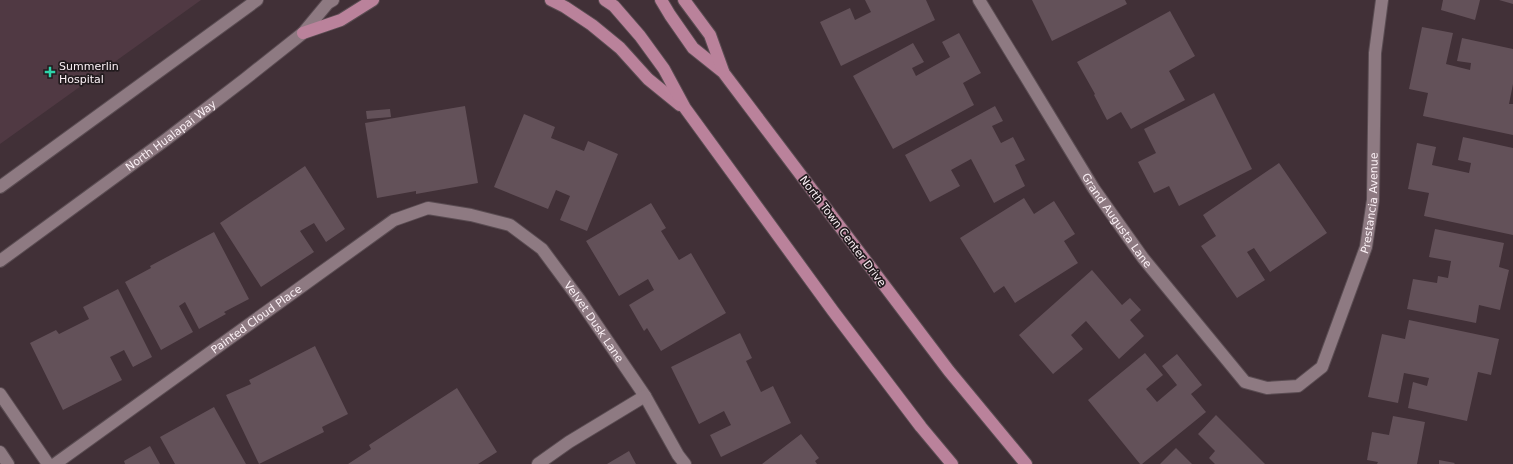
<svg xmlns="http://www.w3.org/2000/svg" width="1513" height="464" font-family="'DejaVu Sans',sans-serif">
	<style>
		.built { fill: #503943 }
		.building { fill: #635159 }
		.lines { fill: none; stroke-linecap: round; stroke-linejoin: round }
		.minor-casing { stroke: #5a4c52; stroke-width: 14 }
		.secondary-casing { stroke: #5a4c52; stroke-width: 14 }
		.primary-casing { stroke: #5a4c52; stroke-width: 14 }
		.minor { stroke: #8e7a82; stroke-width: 12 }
		.secondary { stroke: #8e7a82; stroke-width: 12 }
		.primary { stroke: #ba829b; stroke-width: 12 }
		.poi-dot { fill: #2ed4aa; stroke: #221b1e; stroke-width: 1.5 }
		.labels { text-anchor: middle; stroke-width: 3.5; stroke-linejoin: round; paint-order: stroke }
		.poi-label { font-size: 11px; fill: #fbf0f5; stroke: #221b1e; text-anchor: start }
		.street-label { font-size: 11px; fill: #fbf0f5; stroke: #221b1e }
	</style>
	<rect width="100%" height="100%" fill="#413037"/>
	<path class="built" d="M 0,0 L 201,0 L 0,144 Z"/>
	<g class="building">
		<path d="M 865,0 L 926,0 L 935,20 L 841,66 L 820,22 L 850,8 L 855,20 L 871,12 Z"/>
		<path d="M 1032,0 L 1125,0 L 1127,4 L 1052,41 Z"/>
		<path d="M 1443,0 L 1480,0 L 1475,20 L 1441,10 Z"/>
		<path d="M 1499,0 L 1513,0 L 1513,4 Z"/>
		<path d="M 1170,11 L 1195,56 L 1169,71 L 1185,100 L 1131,129 L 1121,112 L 1107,120 L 1094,95 L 1095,94 L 1077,62 Z"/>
		<path d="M 1422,27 L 1453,33 L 1446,64 L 1470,70 L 1471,63 L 1457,61 L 1462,38 L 1513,49 L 1513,84 L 1509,104 L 1513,104 L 1513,135 L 1423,116 L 1428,93 L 1409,89 Z"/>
		<path d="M 959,33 L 981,73 L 963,83 L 974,105 L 893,149 L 853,76 L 913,43 L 924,62 L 912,68 L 916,76 L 950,57 L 942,42 Z"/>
		<path d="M 1214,93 L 1252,169 L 1179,206 L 1169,186 L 1154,193 L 1138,162 L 1156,153 L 1144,129 Z"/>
		<path d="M 465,106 L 478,183 L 416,194 L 416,191 L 377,198 L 365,123 Z"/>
		<path d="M 995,106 L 1003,121 L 992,126 L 1001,143 L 1013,137 L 1025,160 L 1015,165 L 1025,186 L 994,203 L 971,159 L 951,170 L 960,186 L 930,202 L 905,155 Z"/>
		<path d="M 390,109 L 391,117 L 367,119 L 366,111 Z"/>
		<path d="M 524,114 L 555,127 L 551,138 L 584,151 L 588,141 L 618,154 L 587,231 L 560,220 L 570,196 L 556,190 L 548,209 L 494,187 Z"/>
		<path d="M 1463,137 L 1513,148 L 1513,235 L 1424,216 L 1429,193 L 1408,189 L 1417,143 L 1436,147 L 1432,165 L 1469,173 L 1471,163 L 1458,160 Z"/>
		<path d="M 1279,163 L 1327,233 L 1270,272 L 1254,248 L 1247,252 L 1265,280 L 1237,298 L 1201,246 L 1216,236 L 1203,215 Z"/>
		<path d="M 305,166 L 345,229 L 326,242 L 314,223 L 300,231 L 314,252 L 261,287 L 220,223 Z"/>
		<path d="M 1024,198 L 1034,214 L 1054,201 L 1075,234 L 1064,241 L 1078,263 L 1015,303 L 1004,286 L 994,293 L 960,238 Z"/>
		<path d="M 651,203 L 666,228 L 661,231 L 679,260 L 691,253 L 726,313 L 661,351 L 647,328 L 644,331 L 629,305 L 654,290 L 648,279 L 619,296 L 586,241 Z"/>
		<path d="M 1435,229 L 1504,243 L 1499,267 L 1509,270 L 1500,310 L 1479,305 L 1476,323 L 1407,309 L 1413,279 L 1437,283 L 1438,276 L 1448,278 L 1451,261 L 1429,257 Z"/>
		<path d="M 214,232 L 249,299 L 224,312 L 226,314 L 199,329 L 185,302 L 179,306 L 193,332 L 161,350 L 125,282 L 151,268 L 150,266 Z"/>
		<path d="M 1092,270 L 1122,305 L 1130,298 L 1141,310 L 1130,320 L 1144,336 L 1119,359 L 1086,321 L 1071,335 L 1083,349 L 1053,374 L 1019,335 Z"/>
		<path d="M 118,289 L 152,357 L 133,367 L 124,350 L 110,357 L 122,380 L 63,410 L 30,343 L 56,330 L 59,334 L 89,319 L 83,307 Z"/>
		<path d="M 1409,320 L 1499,339 L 1491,375 L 1478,372 L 1467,421 L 1408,408 L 1413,382 L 1427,386 L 1429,378 L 1404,373 L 1398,403 L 1368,397 L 1382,334 L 1405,339 Z"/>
		<path d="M 740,333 L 752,358 L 746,361 L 761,392 L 773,386 L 791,423 L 721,457 L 710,435 L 731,425 L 724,411 L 699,424 L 671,367 Z"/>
		<path d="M 315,346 L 348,414 L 322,427 L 324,432 L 259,464 L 226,395 L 251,384 L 249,380 Z"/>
		<path d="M 1145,353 L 1163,375 L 1146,389 L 1157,402 L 1177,385 L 1162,366 L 1177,354 L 1202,385 L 1191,394 L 1206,412 L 1142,464 L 1140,464 L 1088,400 Z"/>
		<path d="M 457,388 L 497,452 L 478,464 L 348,464 L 371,449 L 369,445 Z"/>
		<path d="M 214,407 L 246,464 L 175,464 L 160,437 Z"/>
		<path d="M 1216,415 L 1265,464 L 1215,464 L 1209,458 L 1215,451 L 1198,434 Z"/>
		<path d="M 1393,416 L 1425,422 L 1417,464 L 1377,464 L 1378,462 L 1367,460 L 1372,432 L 1389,435 Z"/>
		<path d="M 801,434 L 819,458 L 815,461 L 817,464 L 762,464 Z"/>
		<path d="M 150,446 L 160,464 L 125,464 L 124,461 Z"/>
		<path d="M 1176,448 L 1192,464 L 1160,464 Z"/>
		<path d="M 629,451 L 636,464 L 607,464 Z"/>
		<path d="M 1439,460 L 1455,463 L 1454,464 L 1439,464 Z"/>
	</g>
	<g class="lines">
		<defs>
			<g id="minor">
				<path id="s1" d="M 979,0 L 1094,189 L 1143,258 L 1245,382 L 1267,388 L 1298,386 L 1322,367 L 1366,247 L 1373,200 L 1375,53 L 1382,0"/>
				<path d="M 0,394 L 48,464"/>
				<path d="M 0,452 L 8,464"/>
				<path id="s2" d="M 55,464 L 394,220 L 428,208 L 471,215 L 510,225 L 542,249 L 579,299 L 645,396 L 678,455 L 685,464"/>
				<path d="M 538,464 L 569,442 L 645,396"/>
			</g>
			<g id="secondary">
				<path d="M 0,187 L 257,0"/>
				<path id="s3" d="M 0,261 L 164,141 L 245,79 L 303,33 L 328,3 L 333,0"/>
			</g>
			<g id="primary">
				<path d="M 551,0 L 565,7 L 592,25 L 620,48 L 648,79 L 680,105"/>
				<path d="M 605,0 L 614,6 L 640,36 L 664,69 L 685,108 L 833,311 L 921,427 L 952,464"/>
				<path d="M 661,0 L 670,15 L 693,48 L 723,72 L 949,371 L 1026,464"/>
				<path d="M 684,0 L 710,35 L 723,71"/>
				<path d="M 303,33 L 341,20 L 373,0"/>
			</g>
		</defs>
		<use href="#minor" class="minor-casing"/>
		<use href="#secondary" class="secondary-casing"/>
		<use href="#primary" class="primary-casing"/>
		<use href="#minor" class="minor"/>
		<use href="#secondary" class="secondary"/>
		<use href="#primary" class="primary"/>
	</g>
	<path class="poi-dot" d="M48 66h4v4h4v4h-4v4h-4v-4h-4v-4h4z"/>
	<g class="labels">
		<g class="poi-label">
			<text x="59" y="70">Summerlin<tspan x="59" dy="13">Hospital</tspan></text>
		</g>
		<g class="street-label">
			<text dy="4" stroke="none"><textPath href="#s3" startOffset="212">North Hualapai Way</textPath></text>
			<text dy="4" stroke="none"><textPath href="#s1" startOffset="723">Prestancia Avenue</textPath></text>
			<text dy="4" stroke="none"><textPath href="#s1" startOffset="260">Grand Augusta Lane</textPath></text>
			<text transform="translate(843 231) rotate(53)" y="4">North Town Center Drive</text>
			<text dy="4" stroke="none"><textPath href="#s2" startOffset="248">Painted Cloud Place</textPath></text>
			<text dy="4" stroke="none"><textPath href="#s2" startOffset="667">Velvet Dusk Lane</textPath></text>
		</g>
	</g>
</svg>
